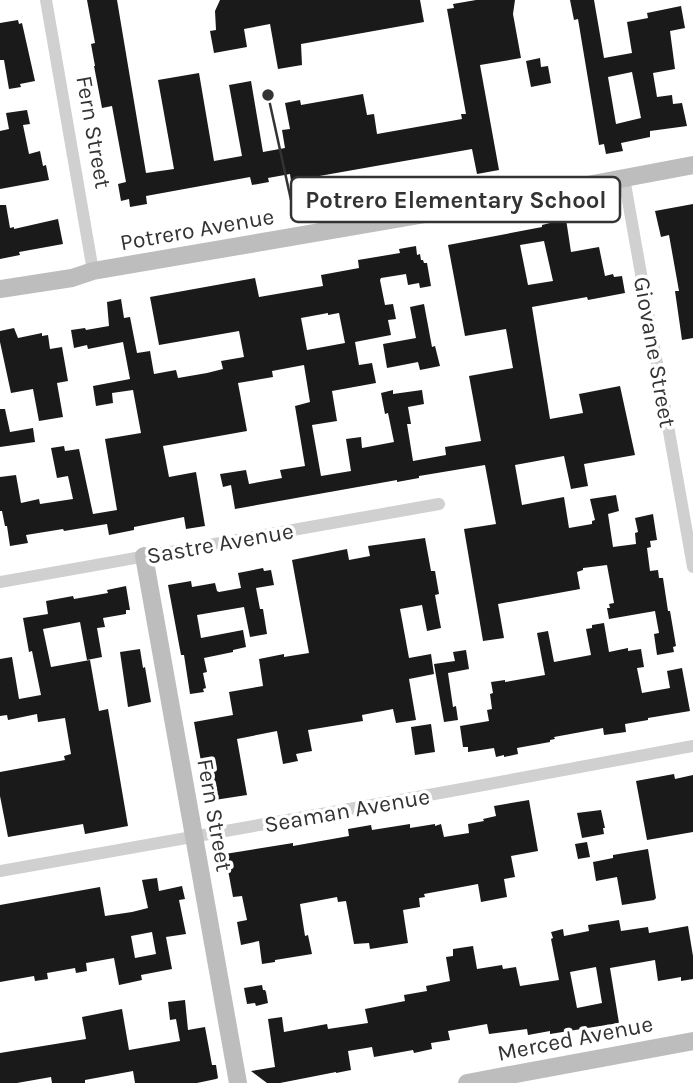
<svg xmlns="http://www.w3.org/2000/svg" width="693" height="1083" font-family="Karla,sans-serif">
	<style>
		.building { fill: #1a1a1a; fill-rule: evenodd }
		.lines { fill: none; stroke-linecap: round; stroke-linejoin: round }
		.street { stroke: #d0d0d0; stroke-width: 12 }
		.secondary { stroke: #bdbdbd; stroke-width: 18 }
		.labels { text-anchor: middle; stroke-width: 7; stroke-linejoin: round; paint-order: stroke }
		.street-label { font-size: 23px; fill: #333; stroke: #fff }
		.leader { fill: none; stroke: #333; stroke-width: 2.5 }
		.callout-dot { fill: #333; stroke: #fff; stroke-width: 2.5 }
		.callout { fill: #fff; stroke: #333; stroke-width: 2.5 }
		.callout-label { font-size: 24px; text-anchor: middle; font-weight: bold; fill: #333 }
	</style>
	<rect width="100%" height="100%" fill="#fff"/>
	<g class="building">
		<path d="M 87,0 L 117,0 L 146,173 L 174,169 L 158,80 L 199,73 L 214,161 L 242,156 L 229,85 L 251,81 L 263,152 L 285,148 L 282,130 L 290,129 L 285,103 L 300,100 L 301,105 L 363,94 L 367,115 L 374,114 L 377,134 L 462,119 L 461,114 L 466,114 L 447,9 L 454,8 L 453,4 L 476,0 L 515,0 L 513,14 L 521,58 L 480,65 L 499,170 L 477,174 L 472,149 L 291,181 L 290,174 L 268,178 L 269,182 L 252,185 L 250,177 L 146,196 L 147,204 L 130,207 L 129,199 L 121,201 L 118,184 L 126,182 L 112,106 L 102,108 L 94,66 L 95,66 L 91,44 L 95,43 Z"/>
		<path d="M 220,0 L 420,0 L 424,22 L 301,44 L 302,65 L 278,69 L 270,24 L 244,29 L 247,47 L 214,53 L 210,31 L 216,30 L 215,11 Z"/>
		<path d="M 570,0 L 594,0 L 604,58 L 632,53 L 627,22 L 648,18 L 647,13 L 681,6 L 685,28 L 670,31 L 675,69 L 653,73 L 657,97 L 672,95 L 673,104 L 682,103 L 687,126 L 650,131 L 650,137 L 621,143 L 623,151 L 606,154 L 604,144 L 599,145 L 578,19 L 574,20 ZM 632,72 L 641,118 L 616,124 L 608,77 Z"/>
		<path d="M 18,20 L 19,24 L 22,23 L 35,81 L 20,84 L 21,87 L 9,89 L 4,60 L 0,60 L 0,23 Z"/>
		<path d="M 540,58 L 541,67 L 548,66 L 551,83 L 531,87 L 526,61 Z"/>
		<path d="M 27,110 L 30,124 L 23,125 L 29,154 L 40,151 L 43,166 L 46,165 L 49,180 L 0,189 L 0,131 L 9,129 L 6,113 Z"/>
		<path d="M 693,204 L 693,338 L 682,340 L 675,291 L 679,291 L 669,235 L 661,237 L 655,211 Z"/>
		<path d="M 0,205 L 6,205 L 10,228 L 14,227 L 14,229 L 58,219 L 63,244 L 19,252 L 20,255 L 0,259 Z"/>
		<path d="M 566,219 L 571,252 L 599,247 L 605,276 L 613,274 L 614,277 L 622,276 L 625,293 L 588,300 L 587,297 L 532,307 L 550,419 L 583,413 L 579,394 L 620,386 L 635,455 L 584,464 L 588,486 L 571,489 L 564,456 L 515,465 L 522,505 L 564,497 L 569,528 L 592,524 L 592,521 L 595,520 L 590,499 L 616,495 L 619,511 L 608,514 L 613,547 L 636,544 L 635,533 L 638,532 L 635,518 L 653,514 L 657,540 L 650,541 L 651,547 L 647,548 L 650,571 L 658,570 L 659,578 L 663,578 L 668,611 L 670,611 L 676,646 L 673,647 L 674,652 L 657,655 L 654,634 L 659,633 L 655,611 L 609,619 L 607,608 L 610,608 L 609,604 L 614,603 L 607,565 L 583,568 L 583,570 L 577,572 L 580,589 L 498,604 L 504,638 L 483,641 L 464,529 L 496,524 L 485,465 L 419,476 L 419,478 L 397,482 L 397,480 L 235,509 L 231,485 L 223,487 L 220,474 L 246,470 L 249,484 L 282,478 L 280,470 L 305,466 L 295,406 L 310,402 L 304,365 L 272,371 L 273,377 L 238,383 L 247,431 L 163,446 L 169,477 L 196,472 L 205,526 L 186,529 L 184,517 L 134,527 L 134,530 L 109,535 L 107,524 L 64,531 L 63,529 L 26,535 L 28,543 L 10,546 L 7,526 L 5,526 L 2,511 L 0,511 L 0,477 L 16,475 L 21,503 L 39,499 L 40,504 L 73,499 L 68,476 L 57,478 L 51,448 L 64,446 L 65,451 L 79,449 L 93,514 L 117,510 L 105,439 L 141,433 L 133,390 L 112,393 L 113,403 L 96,406 L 93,386 L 130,379 L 123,342 L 88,349 L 87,345 L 74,348 L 71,330 L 85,328 L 86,330 L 109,326 L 107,302 L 121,299 L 124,318 L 130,317 L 137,353 L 150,351 L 154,374 L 176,370 L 178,378 L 207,373 L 223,369 L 221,361 L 244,357 L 239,331 L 159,345 L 150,297 L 255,278 L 259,297 L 323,286 L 321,275 L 359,268 L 358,260 L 400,253 L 399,249 L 416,246 L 417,255 L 420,254 L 421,260 L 423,260 L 424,263 L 427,263 L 431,286 L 420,288 L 419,283 L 408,285 L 406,274 L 381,278 L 380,280 L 385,305 L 393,304 L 396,319 L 388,320 L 391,335 L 355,342 L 359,365 L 372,363 L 376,383 L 332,391 L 337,421 L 312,425 L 321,476 L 351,471 L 346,439 L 361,437 L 362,448 L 394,442 L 388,413 L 385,414 L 381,393 L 393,390 L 393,394 L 422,390 L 424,404 L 408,407 L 411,424 L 407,424 L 413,461 L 446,455 L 445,447 L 481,441 L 469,376 L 513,368 L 506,329 L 465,336 L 448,245 L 542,227 L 542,225 ZM 544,241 L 553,281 L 528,285 L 520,245 ZM 328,313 L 328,315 L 339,313 L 345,343 L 307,350 L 301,318 Z"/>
		<path d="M 424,304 L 432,347 L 435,346 L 440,366 L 420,370 L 418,362 L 387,368 L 383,344 L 416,338 L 410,307 Z"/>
		<path d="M 14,328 L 18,338 L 42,333 L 42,336 L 48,335 L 50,349 L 62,347 L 68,381 L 57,383 L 63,417 L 39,421 L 33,389 L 11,393 L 0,342 L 0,331 Z"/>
		<path d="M 0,409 L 5,409 L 10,432 L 33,428 L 35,442 L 0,447 Z"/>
		<path d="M 425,538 L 431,571 L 435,571 L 439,594 L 435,595 L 441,628 L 427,631 L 422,605 L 400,609 L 409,658 L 431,654 L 434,674 L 409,679 L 416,720 L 396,723 L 393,709 L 362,715 L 363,721 L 308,730 L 312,751 L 296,754 L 298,761 L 283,764 L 277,731 L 237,739 L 247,795 L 208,801 L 194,722 L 233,715 L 229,692 L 263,686 L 259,659 L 284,654 L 284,657 L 309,653 L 292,560 L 347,549 L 349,560 L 370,556 L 368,546 Z"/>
		<path d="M 263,568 L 264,571 L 271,570 L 274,585 L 256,588 L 260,609 L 263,609 L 267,634 L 250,637 L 244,607 L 197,615 L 201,638 L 243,630 L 246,647 L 233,650 L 233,652 L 204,658 L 207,672 L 203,673 L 206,688 L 203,689 L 204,692 L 190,694 L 184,655 L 181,655 L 168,585 L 191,581 L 192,587 L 215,583 L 217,591 L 219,592 L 241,588 L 238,573 Z"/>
		<path d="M 126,586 L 130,610 L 126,610 L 126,614 L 103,618 L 105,627 L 97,628 L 102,657 L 87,660 L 80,622 L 43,629 L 51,667 L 90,660 L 99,711 L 108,709 L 128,826 L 85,834 L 83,824 L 8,837 L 0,796 L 0,772 L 65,760 L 64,756 L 71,754 L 65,718 L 38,722 L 37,714 L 8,720 L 7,715 L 0,716 L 0,659 L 12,657 L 19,699 L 41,695 L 32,651 L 29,652 L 23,618 L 48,614 L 46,601 L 73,596 L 74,599 L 108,593 L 107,590 Z"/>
		<path d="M 604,623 L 609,652 L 628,648 L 628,651 L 641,649 L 644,667 L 637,668 L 642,693 L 670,688 L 667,671 L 682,668 L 690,711 L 648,718 L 648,720 L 625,724 L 626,732 L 604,735 L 603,728 L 554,737 L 555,739 L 550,740 L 550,742 L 517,748 L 518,754 L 504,757 L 504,755 L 496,757 L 494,748 L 468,752 L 468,747 L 463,747 L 460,726 L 489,721 L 487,710 L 492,709 L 490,694 L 493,693 L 491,682 L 505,680 L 505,682 L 545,675 L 537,633 L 548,631 L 554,662 L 591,655 L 586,629 L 592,628 L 592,625 Z"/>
		<path d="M 140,649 L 143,668 L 145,667 L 151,702 L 128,707 L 120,652 Z"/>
		<path d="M 466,650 L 469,669 L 448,673 L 453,707 L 456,706 L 458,720 L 444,722 L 434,664 L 455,661 L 453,652 Z"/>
		<path d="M 431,724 L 435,752 L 415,755 L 411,727 Z"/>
		<path d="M 674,774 L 675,779 L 693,775 L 693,832 L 647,840 L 636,781 Z"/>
		<path d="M 529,800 L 538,851 L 511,856 L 515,877 L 504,879 L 507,897 L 481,902 L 478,884 L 424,894 L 425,897 L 419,898 L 420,907 L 403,910 L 408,943 L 370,949 L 369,943 L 354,944 L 346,901 L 338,902 L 337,897 L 300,904 L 305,936 L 308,935 L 312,954 L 275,960 L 275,962 L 262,964 L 259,941 L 241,945 L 237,922 L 247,920 L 242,896 L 233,897 L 225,854 L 293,843 L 293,846 L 349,836 L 348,829 L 371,825 L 372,830 L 410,824 L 410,828 L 435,824 L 435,826 L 441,824 L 444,837 L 469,833 L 468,824 L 484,821 L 483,819 L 496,816 L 494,806 Z"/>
		<path d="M 601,810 L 605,828 L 603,828 L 604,834 L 582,838 L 577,813 Z"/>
		<path d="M 587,842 L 590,857 L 578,859 L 575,844 Z"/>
		<path d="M 648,849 L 656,898 L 654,900 L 622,905 L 617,877 L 596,881 L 593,862 L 613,858 L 613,855 Z"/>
		<path d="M 157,878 L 159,891 L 182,886 L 185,899 L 179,900 L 186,934 L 166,937 L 172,969 L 141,975 L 142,980 L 119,985 L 114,958 L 86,963 L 87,971 L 76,973 L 75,968 L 47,973 L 48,979 L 35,981 L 34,976 L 0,982 L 0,905 L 100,887 L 105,916 L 132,912 L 148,908 L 142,880 ZM 152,932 L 156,954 L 135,958 L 131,936 Z"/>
		<path d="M 619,920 L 621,931 L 648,927 L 649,933 L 688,926 L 693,956 L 693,979 L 681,981 L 681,977 L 658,981 L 655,960 L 610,968 L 619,1023 L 550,1034 L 550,1031 L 528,1035 L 527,1029 L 489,1034 L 487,1024 L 448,1031 L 450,1040 L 431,1043 L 432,1049 L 414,1053 L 413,1050 L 374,1057 L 372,1047 L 348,1051 L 351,1070 L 336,1073 L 336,1072 L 280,1083 L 267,1083 L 251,1071 L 275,1067 L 268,1019 L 282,1017 L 284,1032 L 327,1024 L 328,1029 L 368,1023 L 365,1009 L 405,1001 L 404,995 L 427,991 L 426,986 L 450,981 L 446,957 L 453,956 L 453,949 L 473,946 L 477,969 L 502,965 L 503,969 L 516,967 L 520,986 L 559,980 L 551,939 L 553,938 L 551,932 L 563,929 L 564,936 L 589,931 L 588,925 ZM 596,967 L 602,1003 L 577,1008 L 570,972 Z"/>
		<path d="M 262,985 L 263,990 L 265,990 L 266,992 L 268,1003 L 256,1006 L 255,1003 L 247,1004 L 244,988 Z"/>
		<path d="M 185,1000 L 188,1030 L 205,1027 L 212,1065 L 216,1065 L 218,1078 L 216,1079 L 197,1083 L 135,1083 L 133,1071 L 85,1080 L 85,1083 L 52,1083 L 51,1077 L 17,1083 L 0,1083 L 0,1053 L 86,1039 L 82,1017 L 122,1009 L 129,1050 L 180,1041 L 176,1019 L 170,1020 L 168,1002 Z"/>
	</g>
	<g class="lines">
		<g class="street">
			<path d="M 46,0 L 93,271"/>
			<path d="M 624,178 L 693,567"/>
			<path d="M 0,582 L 439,504"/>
			<path d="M 0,871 L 451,791 L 693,746"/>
		</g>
		<g class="secondary">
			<path d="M 0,289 L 72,278 L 93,271 L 524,197 L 693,165"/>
			<path d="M 144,556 L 238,1083"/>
			<path d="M 467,1083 L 693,1041"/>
		</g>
	</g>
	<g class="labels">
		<g class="street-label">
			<text transform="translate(94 132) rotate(80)" y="8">Fern Street</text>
			<text transform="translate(197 229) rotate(-10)" y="8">Potrero Avenue</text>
			<text transform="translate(655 352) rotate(80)" y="8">Giovane Street</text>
			<text transform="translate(220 543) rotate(-10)" y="8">Sastre Avenue</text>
			<text transform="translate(347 810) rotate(-10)" y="8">Seaman Avenue</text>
			<text transform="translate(215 815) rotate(80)" y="8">Fern Street</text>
			<text transform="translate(575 1038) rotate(-11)" y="8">Merced Avenue</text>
		</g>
	</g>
	<path class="leader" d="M268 95L291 200"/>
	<circle class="callout-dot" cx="268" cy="95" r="7"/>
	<rect class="callout" x="291" y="177" width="329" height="45" rx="7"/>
	<g class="callout-label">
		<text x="456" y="208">Potrero Elementary School</text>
	</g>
</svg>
